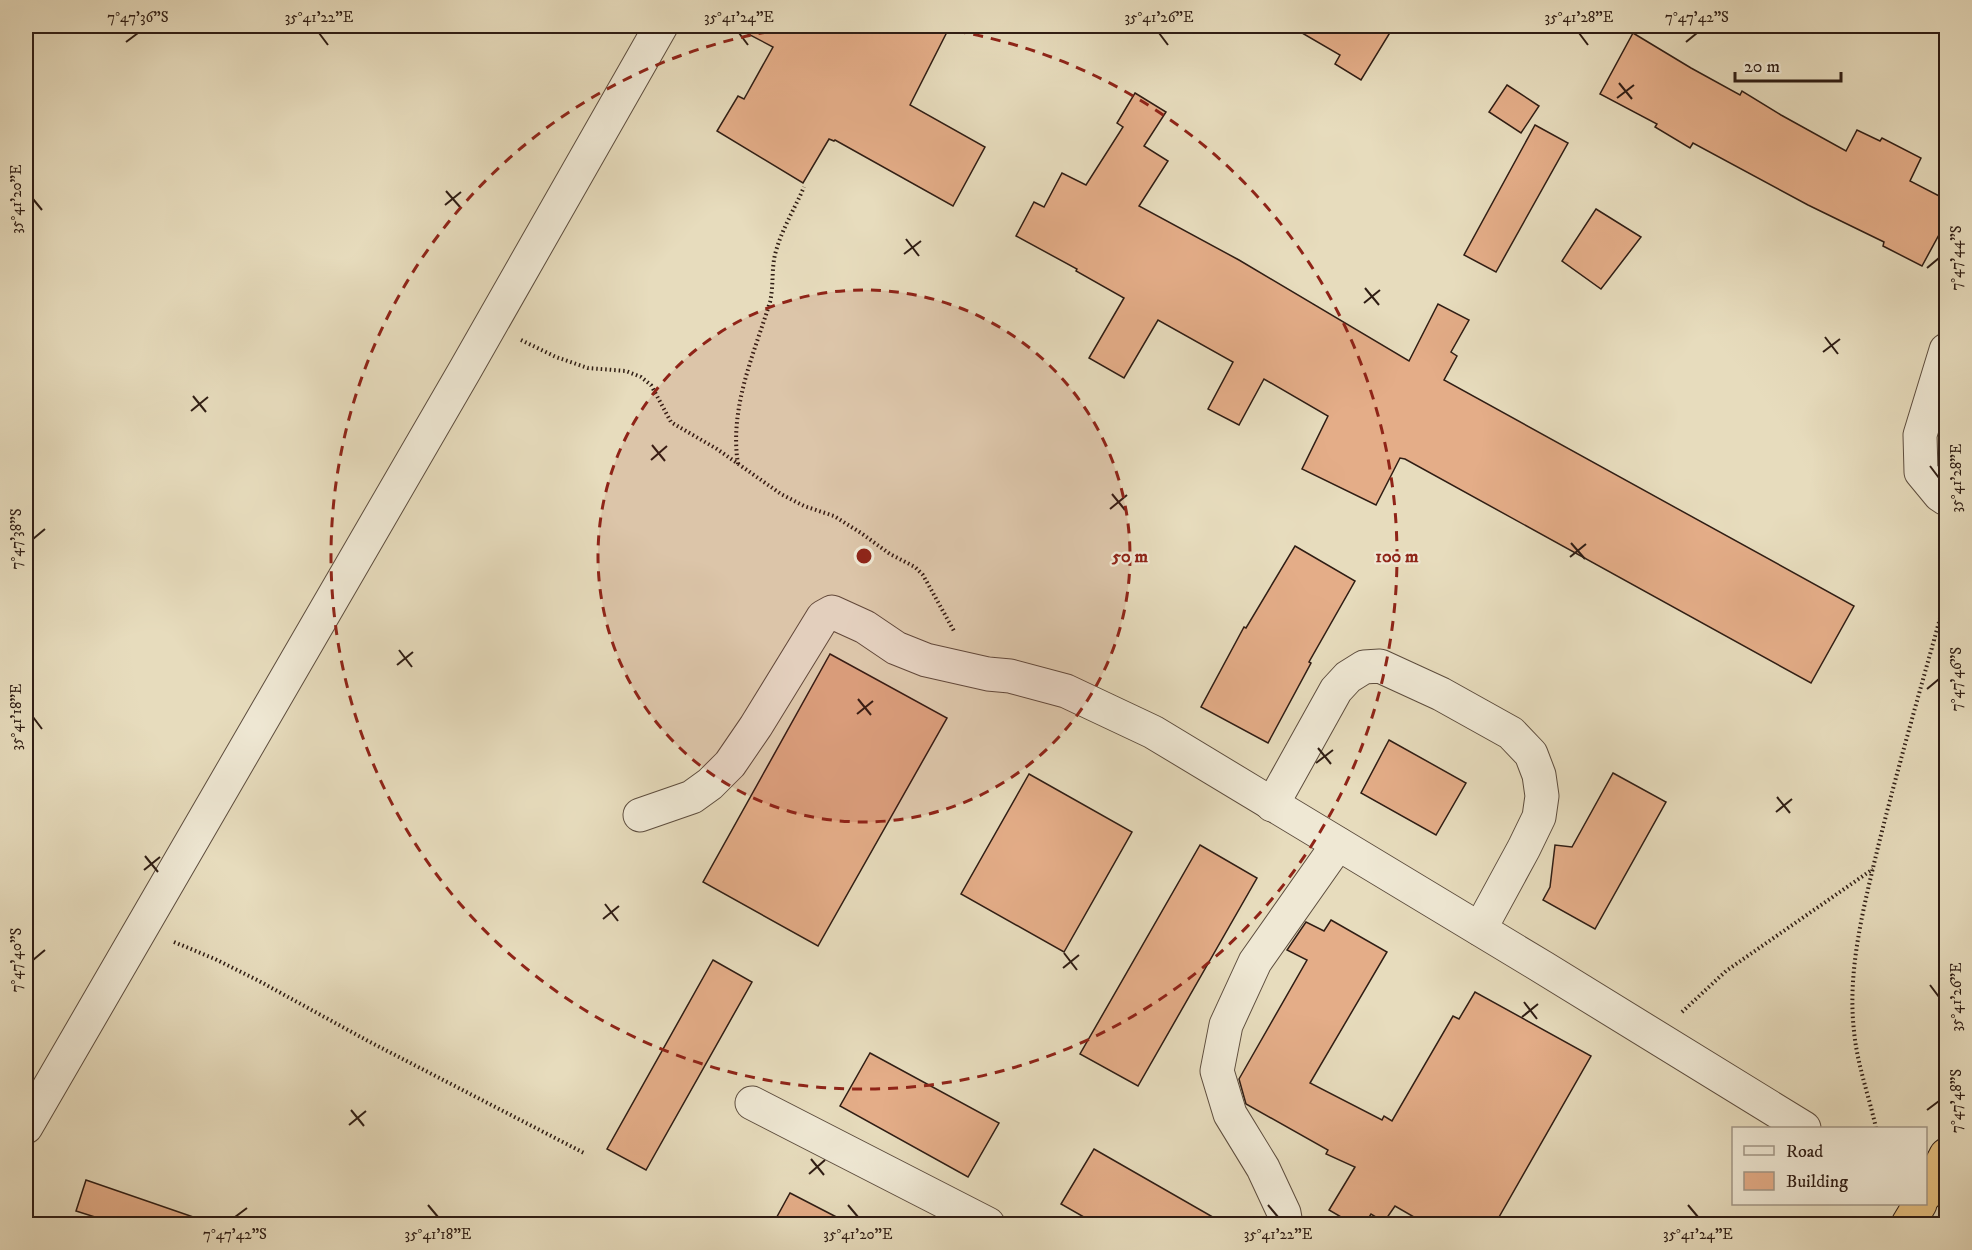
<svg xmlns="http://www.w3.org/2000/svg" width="1972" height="1250" font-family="'IM FELL DW Pica',serif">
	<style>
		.building { fill: #e4ad88; stroke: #2f1d14; stroke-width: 1.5 }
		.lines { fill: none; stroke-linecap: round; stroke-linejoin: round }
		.minor-casing { stroke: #5d4d3e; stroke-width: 35 }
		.highway-casing { stroke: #2f1d14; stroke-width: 35 }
		.path { stroke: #2f1d14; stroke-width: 4; stroke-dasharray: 1.5 3; stroke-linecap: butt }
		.minor { stroke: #efe8d4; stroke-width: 33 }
		.highway { stroke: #e4be7e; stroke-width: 33 }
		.ticks { fill: none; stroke: #2f1d14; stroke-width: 2 }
		.ring { fill: none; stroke: #8f2418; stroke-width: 3; stroke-dasharray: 10 8 }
		.centre { fill: #8f2418; stroke: #efe8d4; stroke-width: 3 }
		.ring-label { font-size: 18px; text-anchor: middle; font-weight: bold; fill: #8f2418; stroke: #efe8d4; stroke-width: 4.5; stroke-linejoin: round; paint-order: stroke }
		.neatline { fill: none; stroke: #2f1d14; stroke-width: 2 }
		.ticks-label { font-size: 15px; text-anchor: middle; fill: #2f1d14 }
	</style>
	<rect width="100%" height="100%" fill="#e7dcbd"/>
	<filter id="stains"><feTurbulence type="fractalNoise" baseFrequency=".00333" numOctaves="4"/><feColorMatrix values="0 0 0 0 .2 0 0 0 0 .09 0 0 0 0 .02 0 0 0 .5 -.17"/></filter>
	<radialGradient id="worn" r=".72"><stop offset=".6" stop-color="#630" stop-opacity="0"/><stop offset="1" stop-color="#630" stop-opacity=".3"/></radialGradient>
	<g class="building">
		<path d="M 733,26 L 950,26 L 910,105 L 985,147 L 953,206 L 835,140 L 834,141 L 829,139 L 803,183 L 717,131 L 738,96 L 744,99 L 773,47 Z"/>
		<path d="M 1290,26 L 1394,26 L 1361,80 L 1335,64 L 1340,55 Z"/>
		<path d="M 1633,33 L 1691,68 L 1740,95 L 1742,91 L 1781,115 L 1846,151 L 1857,130 L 1880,141 L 1882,138 L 1921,158 L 1910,181 L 1947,200 L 1947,220 L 1922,266 L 1883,246 L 1884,242 L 1808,205 L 1693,143 L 1690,148 L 1655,127 L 1657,124 L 1600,94 Z"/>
		<path d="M 1507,85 L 1539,106 L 1521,133 L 1489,112 Z"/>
		<path d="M 1135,93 L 1166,112 L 1144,146 L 1168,161 L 1139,206 L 1239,260 L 1409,361 L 1438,304 L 1469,320 L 1451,352 L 1457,356 L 1444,380 L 1854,606 L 1811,683 L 1405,459 L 1400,458 L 1376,505 L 1302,469 L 1328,416 L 1264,379 L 1239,425 L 1208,409 L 1233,362 L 1158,320 L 1124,378 L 1089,358 L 1124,298 L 1076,271 L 1077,269 L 1016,236 L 1034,202 L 1044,207 L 1062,173 L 1086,185 L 1123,127 L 1117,123 Z"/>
		<path d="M 1535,125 L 1568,143 L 1496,272 L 1464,255 Z"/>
		<path d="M 1596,209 L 1641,237 L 1601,289 L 1562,261 Z"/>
		<path d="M 1295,546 L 1355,581 L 1309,662 L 1311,663 L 1268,743 L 1201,707 L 1244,627 L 1246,628 Z"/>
		<path d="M 830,654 L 947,718 L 818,946 L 703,882 Z"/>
		<path d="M 1389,740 L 1466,783 L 1436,835 L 1361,793 Z"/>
		<path d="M 1613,773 L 1666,802 L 1595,929 L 1543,900 L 1550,887 L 1555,845 L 1572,847 Z"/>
		<path d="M 1029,774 L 1132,832 L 1064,952 L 961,894 Z"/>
		<path d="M 1200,845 L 1257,878 L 1138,1086 L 1080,1054 Z"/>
		<path d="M 1331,920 L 1387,952 L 1310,1083 L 1382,1120 L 1384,1116 L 1392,1121 L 1453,1016 L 1459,1019 L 1475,992 L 1591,1056 L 1495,1224 L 1426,1224 L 1395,1206 L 1384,1222 L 1371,1214 L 1365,1224 L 1353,1224 L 1329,1210 L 1355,1167 L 1326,1154 L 1328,1150 L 1246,1104 L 1239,1079 L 1307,960 L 1287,950 L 1306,922 L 1324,931 Z"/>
		<path d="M 713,960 L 752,982 L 646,1170 L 607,1149 Z"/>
		<path d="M 870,1053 L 999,1123 L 968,1177 L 840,1106 Z"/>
		<path d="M 1094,1149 L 1225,1224 L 1096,1224 L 1061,1204 Z"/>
		<path d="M 86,1180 L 202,1220 L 201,1224 L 117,1224 L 76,1211 Z"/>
		<path d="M 790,1193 L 850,1224 L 773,1224 Z"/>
	</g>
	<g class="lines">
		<defs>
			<g id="minor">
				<path d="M 1946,350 L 1920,435 L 1921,472 L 1940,495 L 1946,499"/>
				<path d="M 1272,805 L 1336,690 L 1348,677 L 1364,667 L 1380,666 L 1441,694 L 1511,733 L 1531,754 L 1539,775 L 1542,796 L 1539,817 L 1524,848 L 1480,929"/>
				<path d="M 640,815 L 692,797 L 710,784 L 730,764 L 756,726 L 823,617 L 832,612 L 865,627 L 896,648 L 926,660 L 988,674 L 1010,676 L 1066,691 L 1153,732 L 1544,968 L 1804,1128"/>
				<path d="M 752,1103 L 988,1224"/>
				<path d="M 26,1127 L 465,370 L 661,26"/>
				<path d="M 1286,1224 L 1284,1213 L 1263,1168 L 1230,1114 L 1217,1071 L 1226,1025 L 1255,962 L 1338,844"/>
			</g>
			<g id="highway">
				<path d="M 1926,1194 L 1946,1155"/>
				<path d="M 1908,1224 L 1920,1204"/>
			</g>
		</defs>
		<use href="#minor" class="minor-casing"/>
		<use href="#highway" class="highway-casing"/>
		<g class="path">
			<path d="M 521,340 L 556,357 L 588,368 L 626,371 L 641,377 L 651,385 L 671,422 L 679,427 L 717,449 L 781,494 L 804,506 L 834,516 L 861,533 L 890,554 L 915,567 L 923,575 L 954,631"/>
			<path d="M 738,464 C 729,408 754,354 770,302 C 774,285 771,267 776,251 C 782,229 795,208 804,187"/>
			<path d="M 174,942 L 215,959 L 259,981 L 368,1041 L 584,1153"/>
			<path d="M 1682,1012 L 1726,971 L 1873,869"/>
			<path d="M 1876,1128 C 1869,1096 1857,1064 1854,1031 C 1847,970 1864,906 1878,847 C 1899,763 1923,680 1946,597"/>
		</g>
		<use href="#minor" class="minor"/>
		<use href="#highway" class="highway"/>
	</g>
	<path class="ticks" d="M 319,33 L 328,45M 739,33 L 748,45M 1159,33 L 1168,45M 1579,33 L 1588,45M 126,42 L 138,33M 1686,42 L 1697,33M 1619,83 L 1632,99M 1617,98 L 1634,85M 446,191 L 460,207M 33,199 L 42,210M 445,205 L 461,192M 906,239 L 919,256M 904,254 L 921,241M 1927,268 L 1939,258M 1365,288 L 1379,305M 1364,303 L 1380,290M 1825,337 L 1838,354M 1823,352 L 1840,339M 193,396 L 206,412M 191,411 L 208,397M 652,445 L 665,461M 651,460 L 667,446M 1930,466 L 1939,478M 1112,494 L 1125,510M 1110,509 L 1127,495M 33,539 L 45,529M 1571,543 L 1585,559M 1570,557 L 1586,544M 399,650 L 412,667M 397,665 L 413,652M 1927,689 L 1939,679M 858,699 L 871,715M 857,714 L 873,701M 33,717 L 42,729M 1318,748 L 1331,764M 1316,763 L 1333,750M 1777,797 L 1790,813M 1776,812 L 1792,799M 145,856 L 158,872M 144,870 L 160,857M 605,904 L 618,921M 603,919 L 619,906M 1064,953 L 1077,970M 33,960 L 45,950M 1063,968 L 1079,955M 1930,985 L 1939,997M 1524,1002 L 1537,1019M 1522,1017 L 1538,1004M 351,1110 L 364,1126M 1927,1110 L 1939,1101M 349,1125 L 366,1111M 811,1159 L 824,1175M 809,1174 L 825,1160M 428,1205 L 438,1217M 848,1205 L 858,1217M 1268,1205 L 1278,1217M 1688,1205 L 1698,1217M 235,1217 L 247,1208"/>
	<circle cx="864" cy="556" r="266" fill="#8f2418" fill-opacity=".12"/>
	<g class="ring">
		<circle cx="864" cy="556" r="266"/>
		<path d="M920 26A533 533 0 1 1 808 26"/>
	</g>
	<circle cx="864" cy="556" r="9" class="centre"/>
	<g class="ring-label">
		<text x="1130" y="562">50 m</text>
		<text x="1397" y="562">100 m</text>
	</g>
	<rect width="1972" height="1250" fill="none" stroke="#e7dcbd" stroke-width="66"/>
	<rect x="1732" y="1127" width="195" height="78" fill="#efe8d4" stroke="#a29787" stroke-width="1.5"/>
	<rect x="1744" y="1146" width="30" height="9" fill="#efe8d4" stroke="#a29787" stroke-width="1.5"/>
	<text x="1786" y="1157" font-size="18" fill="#2f1d14">Road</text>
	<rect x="1744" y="1172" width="30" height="18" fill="#e4ad88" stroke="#a29787" stroke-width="1.5"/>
	<text x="1786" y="1187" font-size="18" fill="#2f1d14">Building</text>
	<path d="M1735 72v9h106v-9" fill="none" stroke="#2f1d14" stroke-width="3"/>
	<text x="1744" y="72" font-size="18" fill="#2f1d14" stroke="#efe8d4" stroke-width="4.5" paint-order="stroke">20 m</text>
	<rect x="33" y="33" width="1906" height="1184" class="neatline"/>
	<g class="ticks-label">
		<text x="138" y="22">7°47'36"S</text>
		<text x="319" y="22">35°41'22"E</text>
		<text x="739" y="22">35°41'24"E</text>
		<text x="1159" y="22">35°41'26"E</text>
		<text x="1579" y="22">35°41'28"E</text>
		<text x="1697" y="22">7°47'42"S</text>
		<text transform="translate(16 199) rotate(-90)" y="5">35°41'20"E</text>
		<text transform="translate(1956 258) rotate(-90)" y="5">7°47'44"S</text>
		<text transform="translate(1956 478) rotate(-90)" y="5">35°41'28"E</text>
		<text transform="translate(16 539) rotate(-90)" y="5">7°47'38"S</text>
		<text transform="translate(1956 679) rotate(-90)" y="5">7°47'46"S</text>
		<text transform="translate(16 717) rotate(-90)" y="5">35°41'18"E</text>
		<text transform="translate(16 960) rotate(-90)" y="5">7°47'40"S</text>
		<text transform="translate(1956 997) rotate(-90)" y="5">35°41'26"E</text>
		<text transform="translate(1956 1101) rotate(-90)" y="5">7°47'48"S</text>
		<text x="235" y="1239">7°47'42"S</text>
		<text x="438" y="1239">35°41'18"E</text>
		<text x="858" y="1239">35°41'20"E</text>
		<text x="1278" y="1239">35°41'22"E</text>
		<text x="1698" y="1239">35°41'24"E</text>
	</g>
	<rect width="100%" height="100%" filter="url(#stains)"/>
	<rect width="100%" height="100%" fill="url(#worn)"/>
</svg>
